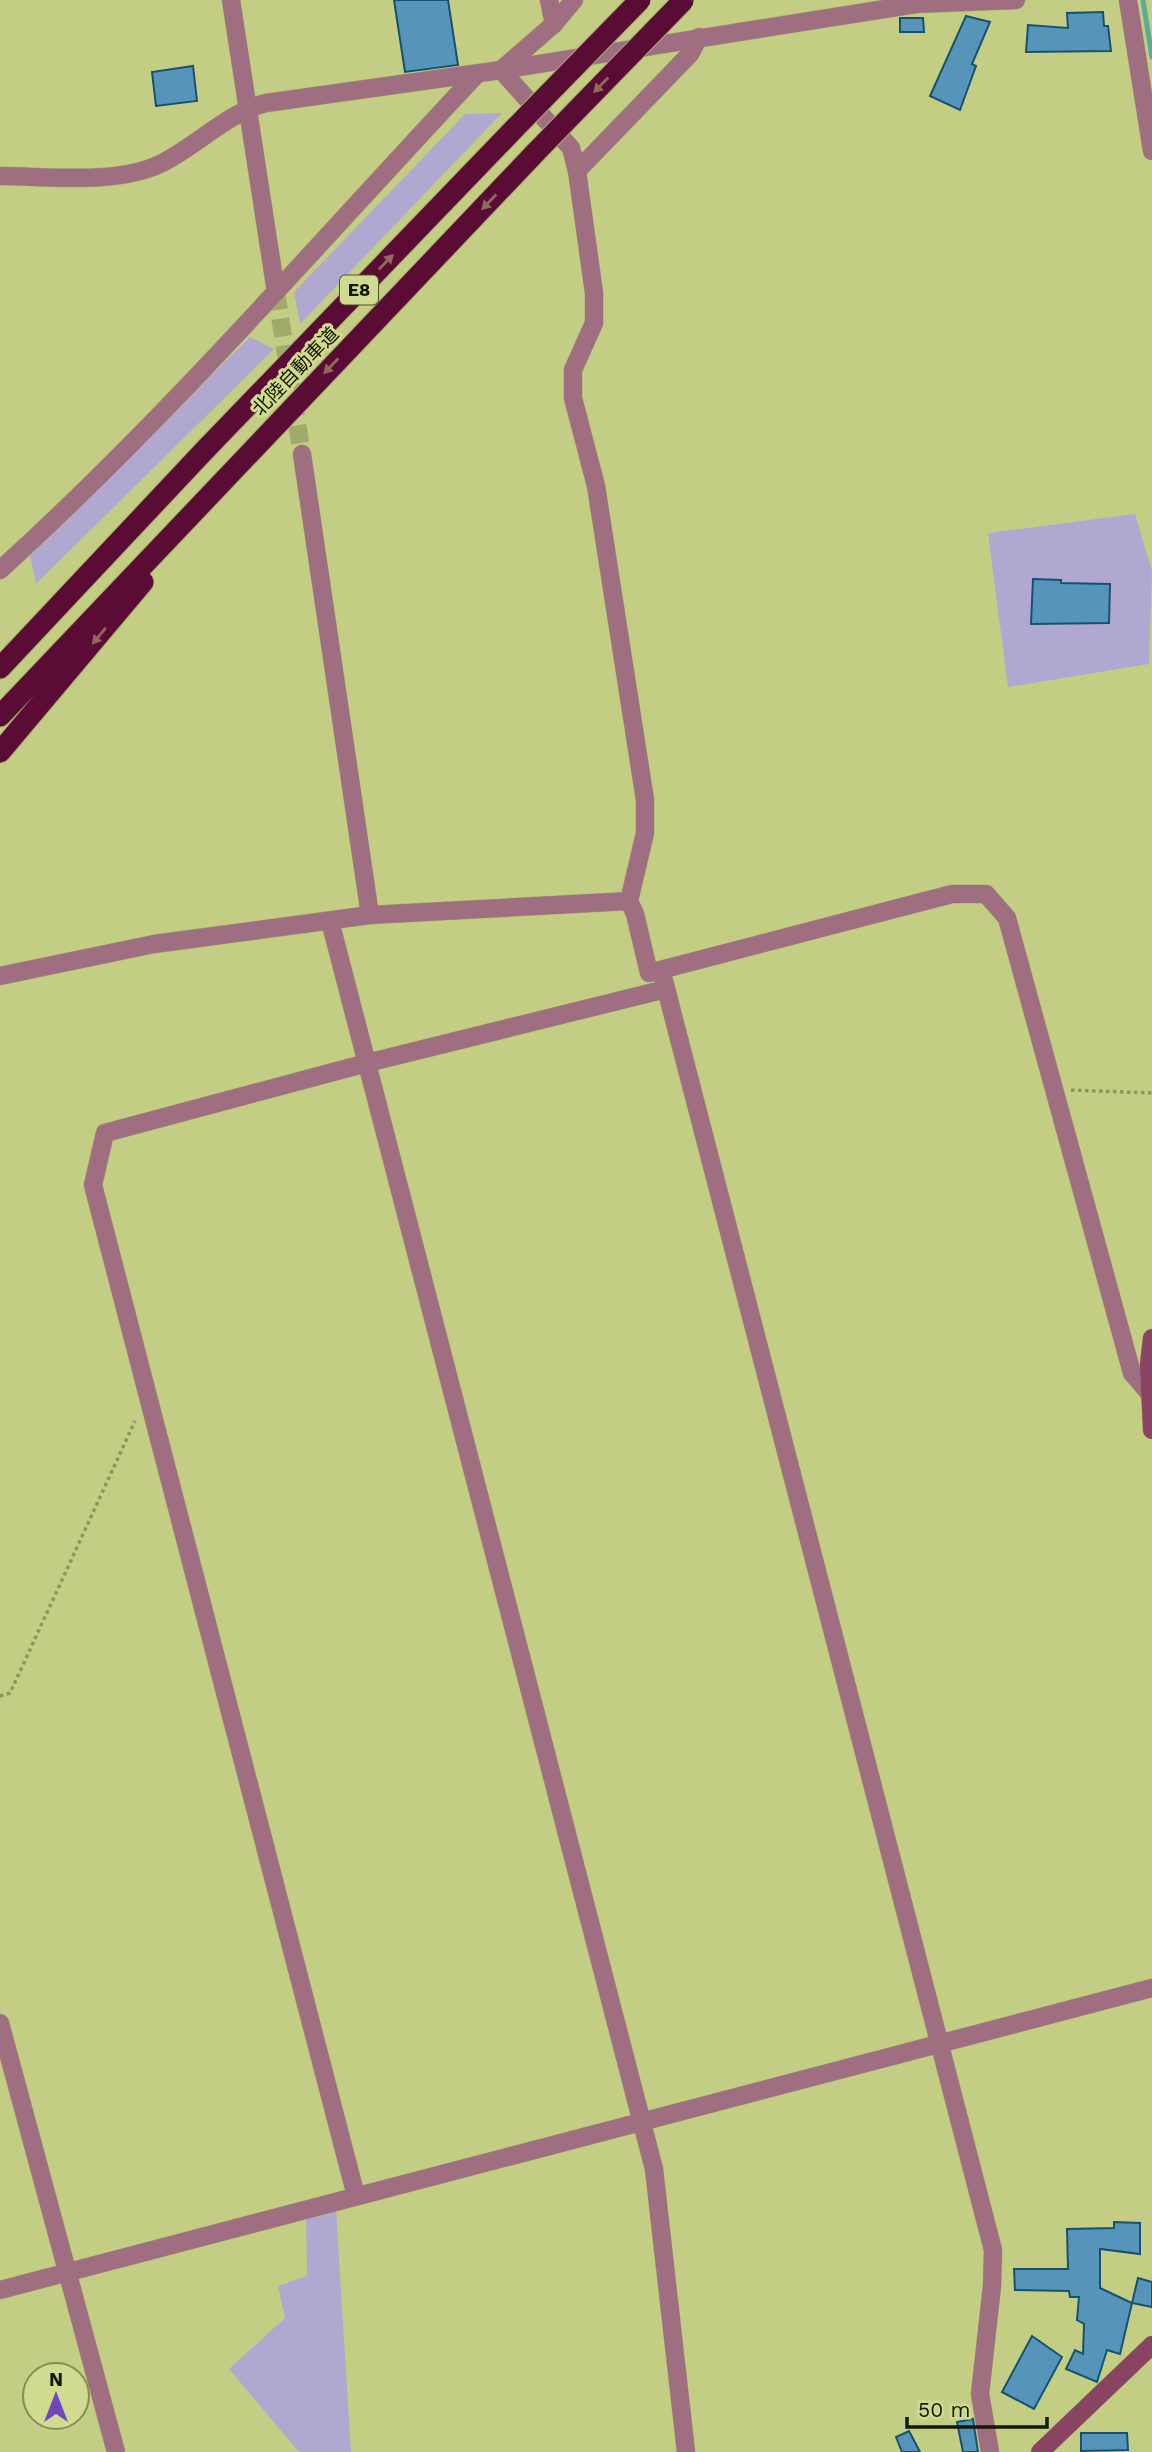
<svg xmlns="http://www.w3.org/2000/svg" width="1152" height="2452" font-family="'Work Sans','Noto Sans JP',sans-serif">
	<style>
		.green { fill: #b1a8d1 }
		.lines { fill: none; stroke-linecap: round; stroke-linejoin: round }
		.stream { stroke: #5bab97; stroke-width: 5 }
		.building { fill: #5695b9; stroke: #165270; stroke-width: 2 }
		.minor-tunnel { stroke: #a0aa6a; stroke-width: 18; stroke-dasharray: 18 9; stroke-linecap: butt }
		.minor-casing { stroke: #a4ad6c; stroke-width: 19 }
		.secondary-casing { stroke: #a4ad6c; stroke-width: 19 }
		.motorway-casing { stroke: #a4ad6c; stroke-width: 23 }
		.path { stroke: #8d955b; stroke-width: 3.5; stroke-dasharray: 3.5 3.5; stroke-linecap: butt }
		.minor { stroke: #9f6f81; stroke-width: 18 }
		.secondary { stroke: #884460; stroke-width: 18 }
		.motorway { stroke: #5b0c35; stroke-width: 21 }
		.motorway-bridge-casing { stroke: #a4ad6c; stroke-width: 23; stroke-linecap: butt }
		.motorway-bridge { stroke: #5b0c35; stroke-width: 21 }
		.oneway { fill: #90695e }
		.labels { text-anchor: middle; stroke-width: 6; stroke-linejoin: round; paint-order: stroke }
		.shield { fill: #d0db91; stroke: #4d522c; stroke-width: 2 }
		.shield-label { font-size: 18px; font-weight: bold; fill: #151800 }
		.street-label { font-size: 19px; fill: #151800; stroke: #d0db91 }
	</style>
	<rect width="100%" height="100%" fill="#c3ce84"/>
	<g class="green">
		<path d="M 502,113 L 300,324 L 294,292 L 465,114 Z"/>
		<path d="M 250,337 L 274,349 L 36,584 L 30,556 Z"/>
		<path d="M 1135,514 L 1152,571 L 1149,664 L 1008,687 L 988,533 Z"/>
		<path d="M 336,2209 L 351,2452 L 299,2452 L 229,2369 L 285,2318 L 278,2286 L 307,2276 L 306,2218 Z"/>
	</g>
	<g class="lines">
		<path class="stream" d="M 1143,0 L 1152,57"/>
	</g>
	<g class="building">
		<path d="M 394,0 L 448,0 L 458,65 L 405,72 Z"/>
		<path d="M 1103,12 L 1104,26 L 1108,26 L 1111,51 L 1026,52 L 1028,25 L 1068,28 L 1067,13 Z"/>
		<path d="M 966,16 L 990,22 L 972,64 L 976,66 L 960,110 L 930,96 Z"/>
		<path d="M 900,18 L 923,18 L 924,32 L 900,32 Z"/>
		<path d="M 193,66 L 197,101 L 156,106 L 152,72 Z"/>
		<path d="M 1033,579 L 1061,580 L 1061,583 L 1110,584 L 1109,623 L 1031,624 Z"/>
		<path d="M 1114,2222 L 1140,2223 L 1140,2254 L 1100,2249 L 1100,2288 L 1132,2303 L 1120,2354 L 1107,2350 L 1097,2382 L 1066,2369 L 1075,2350 L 1083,2354 L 1084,2324 L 1077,2320 L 1079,2297 L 1070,2297 L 1069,2291 L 1015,2290 L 1014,2269 L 1068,2269 L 1067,2229 L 1114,2228 Z"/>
		<path d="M 1138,2278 L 1152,2282 L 1152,2307 L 1132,2303 Z"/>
		<path d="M 1032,2336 L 1062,2357 L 1034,2409 L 1002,2392 Z"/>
		<path d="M 973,2419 L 978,2452 L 963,2452 L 957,2422 Z"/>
		<path d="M 909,2431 L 920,2452 L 902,2452 L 896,2437 Z"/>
		<path d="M 1081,2433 L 1127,2433 L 1128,2450 L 1081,2451 Z"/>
	</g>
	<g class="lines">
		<path class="minor-tunnel" d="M 276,292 L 302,454"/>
		<defs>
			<g id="minor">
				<path d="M 231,0 L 276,292"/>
				<path d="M 549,0 L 554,24"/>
				<path d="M 1128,0 L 1152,151"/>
				<path d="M 501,70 L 571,148 L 577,171 L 594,293 L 594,323 L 573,370 L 573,398 L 596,486 L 645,800 L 645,833 L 629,901 L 635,914 L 649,973 L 952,894 L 986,894 L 1007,918 L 1132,1373 L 1149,1393"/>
				<path d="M 501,70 L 554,24 L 574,0"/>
				<path d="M 577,171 L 690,54 L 699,37"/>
				<path d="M 0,176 C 48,176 116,185 160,164 C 196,147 226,113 266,103 L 501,70 L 916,4 L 1016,0"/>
				<path d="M 302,454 L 370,915"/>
				<path d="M 0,570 C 170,416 320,241 477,74"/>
				<path d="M 330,921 L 654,2169 L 686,2452"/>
				<path d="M 0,976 L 154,944 L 370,915 L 629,901"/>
				<path d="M 663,977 L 993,2250 L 992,2286 L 980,2394 L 990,2452"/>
				<path d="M 0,2023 L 116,2452"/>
				<path d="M 356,2196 L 93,1185 L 105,1133 L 367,1063 L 666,989"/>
				<path d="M 0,2290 L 1152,1988"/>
			</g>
			<g id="secondary">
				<path d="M 1152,1338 L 1149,1364 L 1152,1430"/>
				<path d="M 1040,2452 L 1152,2345"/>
			</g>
			<g id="motorway">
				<path d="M 0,668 L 203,452 L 515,128"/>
				<path d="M 0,716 L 536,152"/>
				<path d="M 0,752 L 143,582"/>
			</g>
		</defs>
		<use href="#minor" class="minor-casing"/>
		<use href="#secondary" class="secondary-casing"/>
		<use href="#motorway" class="motorway-casing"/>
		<g class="path">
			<path d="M 1071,1090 L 1152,1093"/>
			<path d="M 0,1696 L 10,1693 L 135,1421"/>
		</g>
		<use href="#minor" class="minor"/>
		<use href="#secondary" class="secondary"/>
		<use href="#motorway" class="motorway"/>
		<defs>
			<g id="motorway-bridge">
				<path d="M 515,128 L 640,0"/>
				<path d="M 536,152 L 683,1"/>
			</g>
		</defs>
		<use href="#motorway-bridge" class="motorway-bridge-casing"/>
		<use href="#motorway-bridge" class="motorway-bridge"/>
	</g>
	<defs><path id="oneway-solid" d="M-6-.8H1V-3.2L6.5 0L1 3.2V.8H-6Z" transform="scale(1.75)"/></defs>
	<g class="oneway">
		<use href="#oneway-solid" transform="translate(601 85) rotate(134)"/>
		<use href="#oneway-solid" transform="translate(489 202) rotate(134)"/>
		<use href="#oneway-solid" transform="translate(386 262) rotate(-46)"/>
		<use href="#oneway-solid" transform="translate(331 366) rotate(134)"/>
		<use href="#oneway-solid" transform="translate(99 636) rotate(130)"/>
	</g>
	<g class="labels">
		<rect class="shield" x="340" y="275.5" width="38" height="29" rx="5"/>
		<g class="shield-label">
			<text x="359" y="296">E8</text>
		</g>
		<g class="street-label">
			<text transform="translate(295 371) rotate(-46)" y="7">北陸自動車道</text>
		</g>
	</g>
	<g transform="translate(56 2396)"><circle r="33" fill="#d0db91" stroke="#858d57" stroke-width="2"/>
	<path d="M0-5L12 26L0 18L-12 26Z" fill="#7046be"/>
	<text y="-10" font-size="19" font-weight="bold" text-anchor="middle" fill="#151800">N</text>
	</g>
	<path d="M907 2417v10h140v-10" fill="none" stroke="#151800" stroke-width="3.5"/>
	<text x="918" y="2417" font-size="21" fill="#151800" stroke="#d0db91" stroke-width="5" paint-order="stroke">50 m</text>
</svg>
